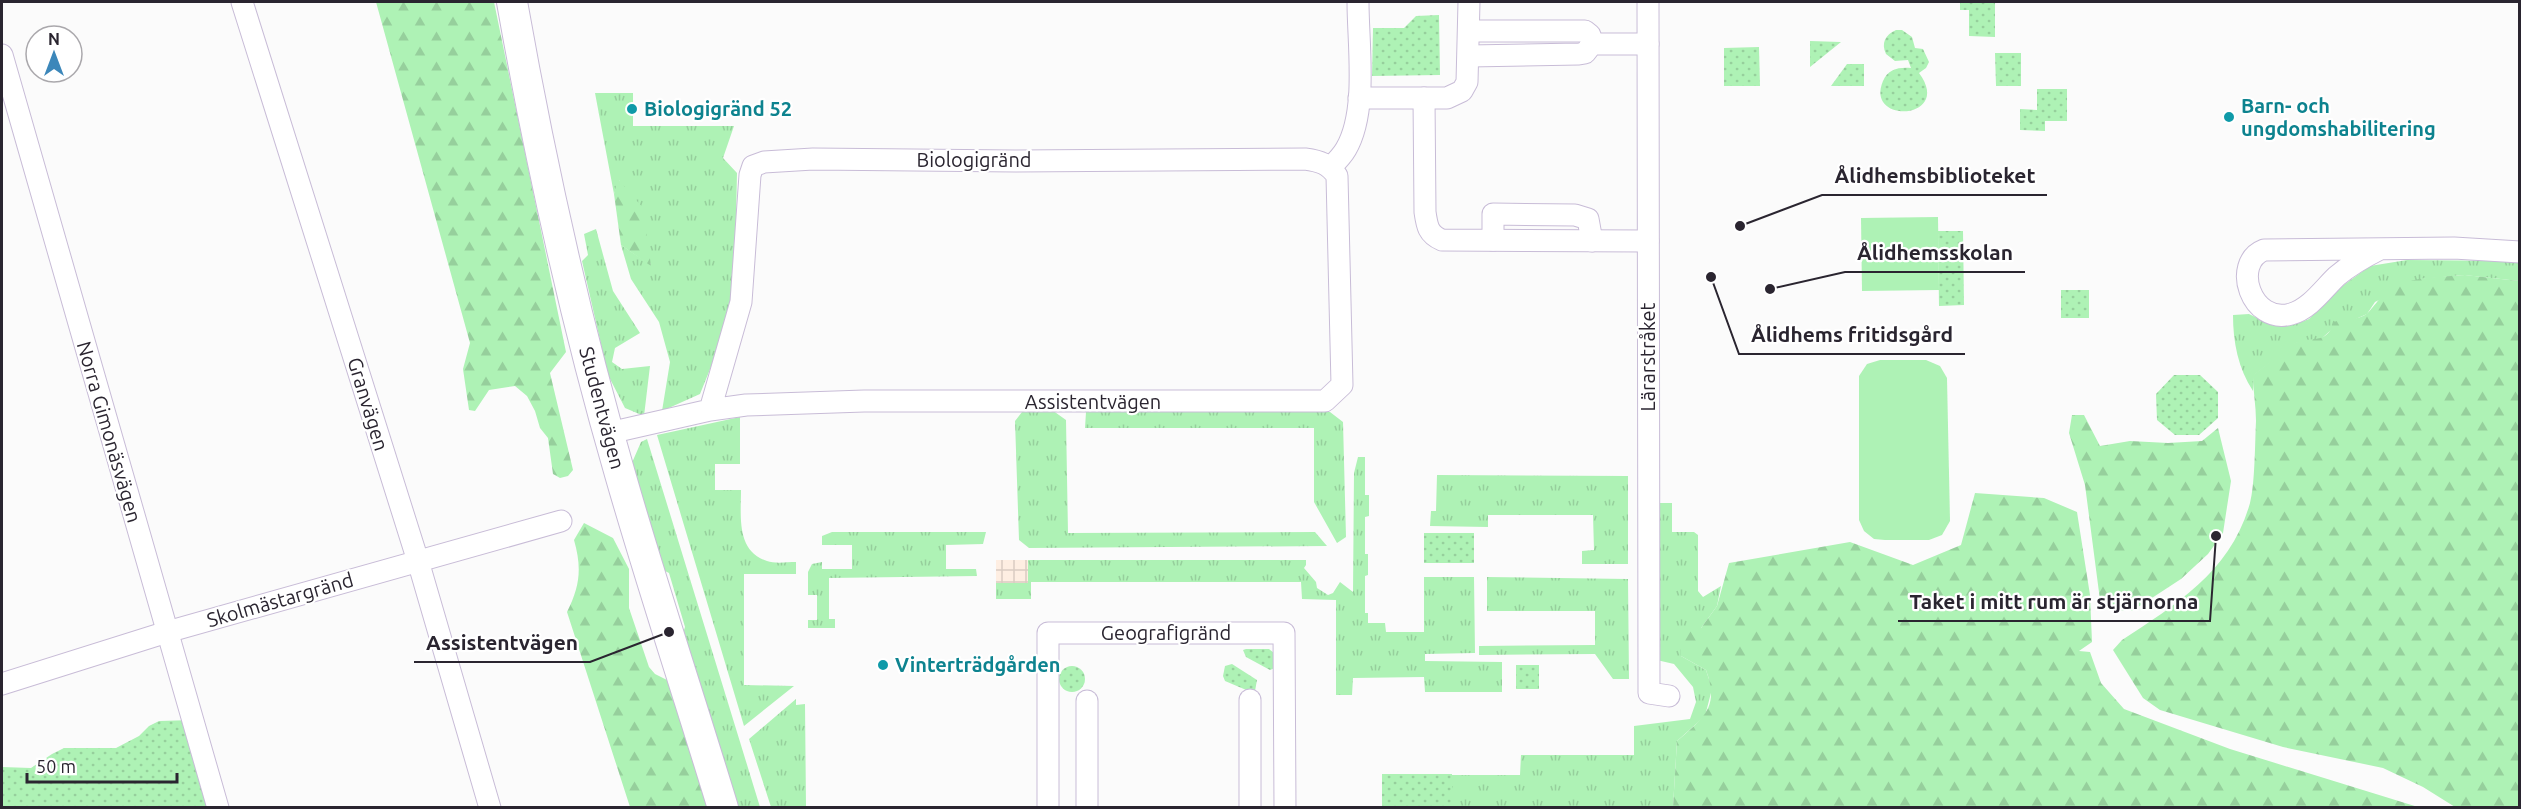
<svg xmlns="http://www.w3.org/2000/svg" width="2521" height="809" font-family="Ubuntu,sans-serif">
	<style>
		.industrial { fill: url(#industrial-grid) }
		.grass { fill: url(#grass-tufts) }
		.forest { fill: url(#forest-firs) }
		.park { fill: url(#park-dots) }
		.pitch { fill: #aef2b5 }
		.lines { fill: none; stroke-linecap: round; stroke-linejoin: round }
		.street-casing { stroke: #c8bcd7; stroke-width: 23 }
		.secondary-casing { stroke: #c8bcd7; stroke-width: 32 }
		.street { stroke: #fff; stroke-width: 21 }
		.secondary { stroke: #fff; stroke-width: 30 }
		.culture-dot { fill: #0f9aa8; stroke: #fff; stroke-width: 2 }
		.labels { text-anchor: middle; stroke-width: 4.5; stroke-linejoin: round; paint-order: stroke }
		.culture-label { font-size: 20px; font-weight: bold; fill: #0d838f; stroke: #fff; text-anchor: start }
		.street-label { font-size: 20px; fill: #2a2530; stroke: #fff }
		.leader { fill: none; stroke: #2a2530; stroke-width: 2 }
		.callout-dot { fill: #2a2530; stroke: #fff; stroke-width: 2 }
		.callout-label { font-size: 21px; text-anchor: middle; font-weight: bold; fill: #2a2530; stroke: #fff; stroke-width: 4.5; stroke-linejoin: round; paint-order: stroke }
	</style>
	<defs>
		<pattern id="industrial-grid" width="8" height="8" patternUnits="userSpaceOnUse" patternTransform="scale(1.5)"><rect width="8" height="8" fill="#feeee2"/><path d="M0 4h8M4 0v8" fill="none" stroke="#daccc2"/></pattern>
		<pattern id="grass-tufts" width="24" height="20" patternUnits="userSpaceOnUse" patternTransform="scale(1.5)"><rect width="24" height="20" fill="#aef2b5"/><path d="M3 7l-1-3M5 7V3M7 7l1-3M15 17l-1-3M17 17v-4M19 17l1-3" fill="none" stroke="#96cf9c"/></pattern>
		<pattern id="forest-firs" width="22" height="20" patternUnits="userSpaceOnUse" patternTransform="scale(1.5)"><rect width="22" height="20" fill="#aef2b5"/><path d="M5 1l3.5 6h-7zM16 11l3.5 6h-7z" fill="#96cf9c"/></pattern>
		<pattern id="park-dots" width="8" height="8" patternUnits="userSpaceOnUse" patternTransform="scale(1.5)"><rect width="8" height="8" fill="#aef2b5"/><path d="M2 2h.1M6 6h.1" fill="none" stroke="#96cf9c" stroke-width="1.8" stroke-linecap="round"/></pattern>
	</defs>
	<rect width="100%" height="100%" fill="#fbfbfb"/>
	<rect class="industrial" x="996" y="560" width="32" height="23"/>
	<g class="grass">
		<path d="M 595,93 L 633,93 L 633,126 L 734,126 L 723,158 L 737,173 L 734,310 L 700,394 L 662,411 L 670,362 L 659,322 L 631,279 L 621,245 L 651,265 L 619,180 L 614,194 Z"/>
		<path d="M 596,229 L 613,291 L 640,333 L 615,348 L 612,362 L 622,369 L 650,366 L 644,416 L 625,408 L 608,375 L 582,261 L 588,255 L 584,234 Z"/>
		<path d="M 2407,260 L 2519,261 L 2519,281 L 2464,275 L 2421,279 L 2375,302 L 2367,314 L 2331,330 L 2321,339 L 2296,343 L 2254,375 L 2253,391 C 2238,368 2233,342 2233,315 L 2249,314 L 2274,326 L 2296,324 L 2309,319 L 2341,287 L 2370,266 Z"/>
		<path d="M 1052,410 L 1066,420 L 1068,533 L 1315,532 L 1327,546 L 1029,548 L 1019,540 L 1015,421 L 1022,412 Z"/>
		<path d="M 1086,412 L 1330,412 L 1343,422 L 1346,537 L 1337,543 L 1314,502 L 1314,428 L 1085,428 Z"/>
		<path d="M 740,417 L 740,464 L 715,464 L 715,490 L 741,490 C 741,516 736,551 767,561 C 775,564 787,562 796,562 L 796,574 L 744,574 L 744,685 L 794,686 L 744,726 L 657,435 Z"/>
		<path d="M 647,439 L 760,807 L 735,807 L 682,636 L 685,627 L 669,573 L 659,568 L 631,465 L 641,442 Z"/>
		<path d="M 1358,457 L 1365,457 L 1365,495 L 1369,495 L 1369,516 L 1365,517 L 1365,554 L 1368,554 L 1368,575 L 1365,576 L 1365,613 L 1368,613 L 1368,623 L 1385,623 L 1386,632 L 1424,632 L 1424,577 L 1474,577 L 1475,653 L 1425,654 L 1425,661 L 1502,662 L 1502,692 L 1425,692 L 1424,677 L 1353,678 L 1352,695 L 1336,695 L 1336,600 L 1302,599 L 1301,582 L 1031,582 L 1031,599 L 996,599 L 996,583 L 1028,583 L 1028,560 L 1306,560 L 1306,565 L 1304,568 L 1316,582 L 1317,588 L 1328,595 L 1333,593 L 1340,582 L 1353,592 L 1354,473 Z"/>
		<path d="M 1437,475 L 1628,476 L 1628,564 L 1582,564 L 1582,551 L 1594,550 L 1593,515 L 1488,515 L 1488,527 L 1430,526 L 1431,511 L 1436,511 Z"/>
		<path d="M 1648,503 L 1672,503 L 1672,532 L 1694,532 L 1698,535 L 1698,591 L 1703,597 L 1721,586 L 1717,606 L 1701,628 L 1681,629 L 1681,656 L 1706,670 L 1712,689 L 1705,716 L 1677,741 L 1673,807 L 1394,808 L 1395,775 L 1520,775 L 1521,755 L 1634,755 L 1634,726 L 1690,719 L 1696,702 L 1693,687 L 1674,664 L 1648,658 Z"/>
		<path d="M 832,532 L 986,532 L 983,544 L 946,545 L 946,569 L 976,569 L 977,576 L 829,578 L 829,619 L 835,619 L 835,628 L 808,628 L 808,620 L 817,620 L 817,595 L 808,595 L 808,572 L 812,564 L 822,562 L 822,569 L 852,569 L 852,545 L 822,545 L 822,536 Z"/>
		<path d="M 1487,577 L 1628,579 L 1629,679 L 1613,679 L 1595,654 L 1479,655 L 1479,646 L 1595,645 L 1595,611 L 1487,611 Z"/>
		<path d="M 796,699 L 796,705 L 805,704 L 806,807 L 771,807 L 749,739 Z"/>
	</g>
	<g class="forest">
		<path d="M 376,2 L 494,2 L 566,352 L 550,373 L 573,470 L 568,476 L 560,478 L 553,474 L 548,438 L 540,428 L 535,411 L 527,396 L 515,386 L 489,390 L 475,411 L 469,410 L 463,369 L 470,343 Z"/>
		<path d="M 618,179 L 643,208 L 651,266 L 621,245 L 614,194 Z"/>
		<path d="M 2465,275 L 2519,281 L 2519,807 L 2455,807 L 2423,787 L 2383,768 L 2283,747 L 2160,710 L 2143,698 L 2113,650 L 2122,640 C 2177,604 2231,571 2250,503 C 2255,485 2255,442 2256,421 C 2256,406 2253,391 2253,375 C 2265,367 2284,349 2295,343 C 2312,335 2326,346 2334,322 C 2345,317 2355,321 2365,315 C 2371,312 2380,295 2391,289 C 2410,276 2442,277 2465,275 Z"/>
		<path d="M 2072,415 L 2084,415 L 2100,446 L 2130,441 L 2168,443 L 2202,441 L 2218,428 L 2231,481 L 2223,533 L 2208,554 L 2181,579 L 2132,611 L 2112,610 L 2100,600 L 2085,485 L 2069,433 Z"/>
		<path d="M 1975,493 L 2044,498 L 2077,512 L 2090,595 L 2092,642 L 2079,651 L 2090,652 L 2101,683 L 2124,709 L 2230,749 L 2418,807 L 1673,807 L 1677,741 C 1703,718 1720,708 1706,670 L 1681,656 L 1681,628 L 1701,628 L 1717,606 L 1729,563 L 1850,542 L 1913,565 L 1961,545 Z"/>
		<path d="M 584,523 L 613,538 L 629,569 L 629,608 L 649,667 L 655,674 L 687,690 L 723,807 L 630,807 L 567,612 C 580,586 582,568 574,540 Z"/>
	</g>
	<g class="park">
		<path d="M 1960,2 L 1995,2 L 1995,37 L 1969,36 L 1969,10 L 1960,10 Z"/>
		<path d="M 1439,15 L 1440,75 L 1372,76 L 1373,28 L 1404,28 L 1416,16 Z"/>
		<path d="M 1896,30 L 1902,30 L 1912,37 L 1915,48 L 1923,49 L 1929,62 L 1926,68 L 1919,73 C 1954,120 1864,125 1883,81 C 1888,69 1899,67 1911,68 L 1908,60 L 1895,61 L 1886,54 C 1881,43 1885,35 1896,30 Z"/>
		<path d="M 1810,41 L 1841,42 L 1810,67 Z"/>
		<path d="M 1759,47 L 1760,86 L 1724,86 L 1724,48 Z"/>
		<path d="M 1995,53 L 2021,53 L 2021,86 L 1996,86 Z"/>
		<path d="M 1847,64 L 1864,64 L 1864,86 L 1831,86 Z"/>
		<path d="M 2037,89 L 2067,89 L 2067,121 L 2045,121 L 2045,131 L 2020,130 L 2020,109 L 2037,110 Z"/>
		<path d="M 1938,231 L 1963,231 L 1964,305 L 1939,306 Z"/>
		<rect x="2061" y="290" width="28" height="28"/>
		<path d="M 2174,375 L 2200,375 L 2218,392 L 2218,418 L 2199,435 L 2175,435 L 2157,420 L 2156,394 Z"/>
		<rect x="1424" y="533" width="50" height="30"/>
		<path d="M 1246,649 L 1269,649 L 1274,653 L 1275,668 L 1270,670 L 1246,657 L 1243,650 Z"/>
		<path d="M 1232,664 L 1257,680 L 1255,691 L 1251,692 L 1225,681 L 1223,676 L 1225,666 Z"/>
		<rect x="1516" y="665" width="23" height="24"/>
		<circle cx="1072" cy="679" r="13"/>
		<path d="M 193,720 L 218,807 L 2,807 L 2,767 L 31,768 L 52,754 L 64,748 L 116,748 L 139,736 L 149,726 L 159,721 Z"/>
		<rect x="1382" y="774" width="70" height="33"/>
	</g>
	<g class="pitch">
		<path d="M 1938,217 L 1939,290 L 1862,291 L 1861,218 Z"/>
		<path d="M 1880,360 L 1926,360 L 1940,366 L 1947,378 L 1950,521 L 1942,535 L 1929,540 L 1885,540 L 1874,539 L 1864,531 L 1859,520 L 1859,376 L 1867,364 Z"/>
	</g>
	<g class="lines">
		<defs>
			<g id="street">
				<path d="M 242,2 L 418,561 L 490,808"/>
				<path d="M 1648,2 L 1649,693 L 1669,696"/>
				<path d="M 1469,31 L 1585,31 L 1590,35 L 1592,44"/>
				<path d="M 2,55 L 218,808"/>
				<path d="M 1469,56 L 1579,54 L 1585,53 L 1592,44 L 1648,44"/>
				<path d="M 1359,98 L 1447,98 L 1462,91 L 1467,82 L 1469,2"/>
				<path d="M 1424,98 L 1425,212 C 1427,226 1428,234 1442,240 L 1648,241"/>
				<path d="M 1331,167 C 1336,162 1342,156 1346,149 C 1368,111 1358,45 1358,2"/>
				<path d="M 1493,240 L 1493,214 L 1575,215 L 1588,219 L 1592,241"/>
				<path d="M 2380,249 C 2364,257 2350,265 2337,276 C 2324,288 2310,309 2291,314 C 2251,325 2231,263 2264,250 L 2454,248 L 2520,252"/>
				<path d="M 609,433 L 710,410 L 746,405 L 864,401 L 1325,401 L 1342,385 L 1337,176 C 1329,164 1320,161 1305,159 L 1015,161 L 813,159 L 764,162 L 753,166 L 750,175 L 741,302 L 710,410"/>
				<path d="M 2,684 L 167,632 L 561,521"/>
				<path d="M 1250,700 L 1250,808"/>
				<path d="M 1087,701 L 1087,808"/>
				<path d="M 1048,808 L 1048,633 L 1284,633 L 1285,808"/>
			</g>
			<path id="secondary" d="M 512,2 C 540,160 575,319 620,474 C 652,586 689,696 723,808"/>
		</defs>
		<use href="#street" class="street-casing"/>
		<use href="#secondary" class="secondary-casing"/>
		<use href="#street" class="street"/>
		<use href="#secondary" class="secondary"/>
	</g>
	<g class="culture-dot">
		<circle cx="632" cy="109" r="6"/>
		<circle cx="2229" cy="117" r="6"/>
		<circle cx="883" cy="665" r="6"/>
	</g>
	<g class="labels">
		<g class="culture-label">
			<text x="2241" y="113">Barn- och<tspan x="2241" dy="23">ungdomshabilitering</tspan></text>
			<text x="644" y="116">Biologigränd 52</text>
			<text x="895" y="672">Vinterträdgården</text>
		</g>
		<g class="street-label">
			<text x="974" y="167">Biologigränd</text>
			<text transform="translate(1648 357) rotate(-90)" y="7">Lärarstråket</text>
			<text x="1093" y="409">Assistentvägen</text>
			<text transform="translate(368 404) rotate(73)" y="7">Granvägen</text>
			<text transform="translate(602 408) rotate(75)" y="7">Studentvägen</text>
			<text transform="translate(109 432) rotate(74)" y="7">Norra Gimonäsvägen</text>
			<text transform="translate(280 600) rotate(-16)" y="7">Skolmästargränd</text>
			<text x="1166" y="640">Geografigränd</text>
		</g>
	</g>
	<path class="leader" d="M1740 226L1822 195H2047M1770 289L1845 272H2025M1711 277L1739 354H1965M2216 536L2210 621H1898M669 632L590 662H414"/>
	<g class="callout-dot">
		<circle cx="1740" cy="226" r="6"/>
		<circle cx="1770" cy="289" r="6"/>
		<circle cx="1711" cy="277" r="6"/>
		<circle cx="2216" cy="536" r="6"/>
		<circle cx="669" cy="632" r="6"/>
	</g>
	<g class="callout-label">
		<text x="1935" y="183">Ålidhemsbiblioteket</text>
		<text x="1935" y="260">Ålidhemsskolan</text>
		<text x="1852" y="342">Ålidhems fritidsgård</text>
		<text x="2054" y="609">Taket i mitt rum är stjärnorna</text>
		<text x="502" y="650">Assistentvägen</text>
	</g>
	<rect width="2521" height="809" fill="none" stroke="#2a2530" stroke-width="6"/>
	<g transform="translate(54 54)"><circle r="28" fill="#ffffff" stroke="#aaa8ac" stroke-width="1.5"/>
	<path d="M0-4.5L10 22L0 15L-10 22Z" fill="#3c87ba"/>
	<text y="-9" font-size="16" font-weight="bold" text-anchor="middle" fill="#2a2530">N</text>
	</g>
	<path d="M27 773v9h150v-9" fill="none" stroke="#2a2530" stroke-width="3"/>
	<text x="36" y="773" font-size="18" fill="#2a2530" stroke="#ffffff" stroke-width="4.5" paint-order="stroke">50 m</text>
</svg>
